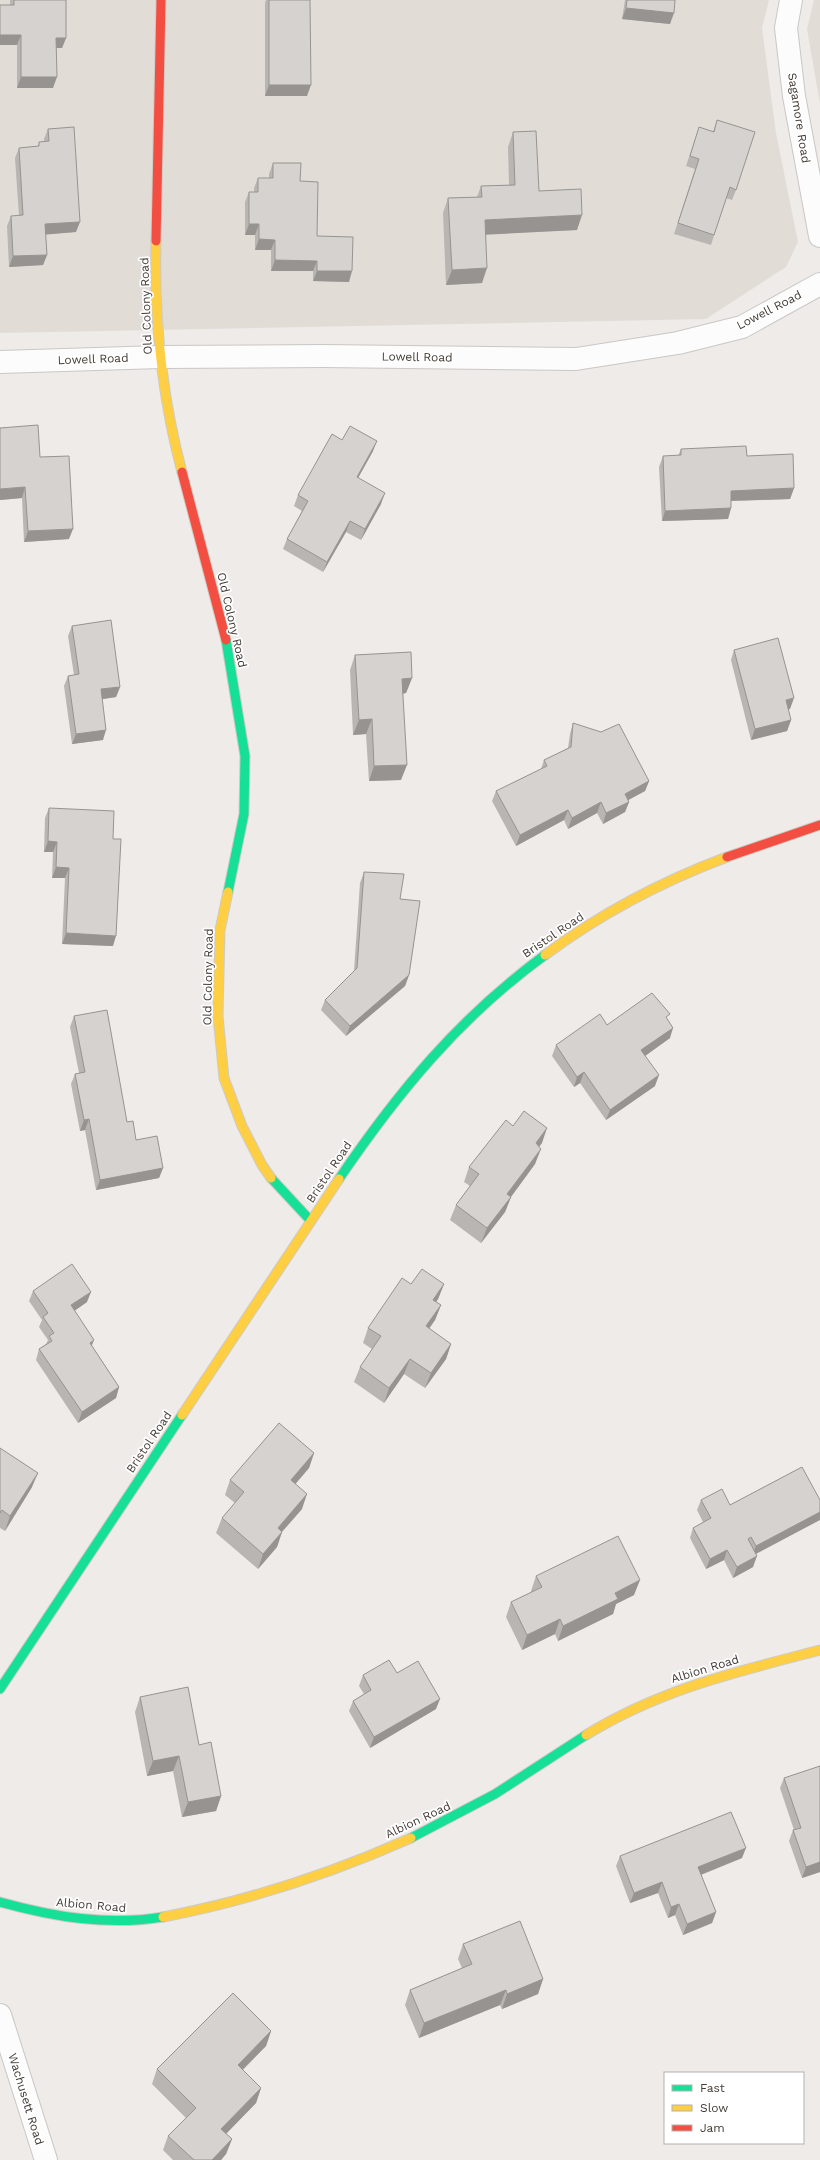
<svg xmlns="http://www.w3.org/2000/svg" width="820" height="2160" font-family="'Work Sans',sans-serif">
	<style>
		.residential { fill: #e1dcd6 }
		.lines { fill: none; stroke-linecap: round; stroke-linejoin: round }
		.street-casing { stroke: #cac7c4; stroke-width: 24 }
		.fast-casing { stroke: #cfcac2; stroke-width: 11 }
		.slow-casing { stroke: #cfcac2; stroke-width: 11 }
		.jam-casing { stroke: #cfcac2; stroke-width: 11 }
		.street { stroke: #fcfcfc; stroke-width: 22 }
		.fast { stroke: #16e098; stroke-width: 9 }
		.slow { stroke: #ffcf43; stroke-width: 9 }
		.jam { stroke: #f24e42; stroke-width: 9 }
		.wall { fill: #b8b5b2 }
		.shaded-wall { fill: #969391 }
		.building { fill: #d6d2cf; stroke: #969391 }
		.labels { text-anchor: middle; stroke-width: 3.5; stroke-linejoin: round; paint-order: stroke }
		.street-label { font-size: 12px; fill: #423b35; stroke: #fff }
	</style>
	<rect width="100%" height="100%" fill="#eeebe8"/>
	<g class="residential">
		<path d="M 0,0 L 769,0 L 762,28 L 776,133 L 798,242 L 786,267 L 706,319 L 0,333 Z"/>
		<path d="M 814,0 L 820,0 L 820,104 L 807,29 Z"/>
	</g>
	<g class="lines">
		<defs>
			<g id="street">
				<path d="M 791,0 L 786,28 L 794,96 L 820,236"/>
				<path d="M 0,362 L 160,357 L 322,356 L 576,359 L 678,343 L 742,327 L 820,284"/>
				<path d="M 0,2015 L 46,2160"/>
			</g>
			<g id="fast">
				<path d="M 226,640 L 245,756 L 244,814 L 228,892"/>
				<path d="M 271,1178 L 310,1220"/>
				<path d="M 339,1179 C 398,1092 460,1017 545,955"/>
				<path d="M 0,1689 L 182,1415"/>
				<path d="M 411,1838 L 495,1794 L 586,1735"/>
				<path d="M 0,1902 C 54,1917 108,1926 163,1917"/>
			</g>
			<g id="slow">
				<path d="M 156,241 C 154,319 162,397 182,472"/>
				<path d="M 228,892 L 220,930 L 218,1016 L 224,1078 L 242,1126 L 262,1165 L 271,1178"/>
				<path d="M 545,955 C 600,914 663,881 727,857"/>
				<path d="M 182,1415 L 339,1179"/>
				<path d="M 586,1735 C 661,1689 736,1672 820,1650"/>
				<path d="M 163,1917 C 248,1901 332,1873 411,1838"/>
			</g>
			<g id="jam">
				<path d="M 156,241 L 161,0"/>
				<path d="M 182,472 L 226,640"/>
				<path d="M 727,857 L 820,825"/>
			</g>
		</defs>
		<use href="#street" class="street-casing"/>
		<use href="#fast" class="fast-casing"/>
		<use href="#slow" class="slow-casing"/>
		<use href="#jam" class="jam-casing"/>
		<use href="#street" class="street"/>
		<use href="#fast" class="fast"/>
		<use href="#slow" class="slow"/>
		<use href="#jam" class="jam"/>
	</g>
	<g class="wall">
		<path d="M 10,0 L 66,0 L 66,38 L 62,48 L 56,48 L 53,88 L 17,88 L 17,45 L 10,5 Z"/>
		<path d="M 266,0 L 310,0 L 307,96 L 265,96 L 265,3 Z"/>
		<path d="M 625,0 L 675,0 L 670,24 L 622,19 Z"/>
		<path d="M 717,120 L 736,190 L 732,200 L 726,198 L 711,245 L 674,234 L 695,169 L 686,166 L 699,127 L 713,132 Z"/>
		<path d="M 48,129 L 76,232 L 45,234 L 47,255 L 43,265 L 9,267 L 7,226 L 11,216 L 19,216 L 15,158 L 19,148 L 38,146 L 39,142 L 44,142 L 44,139 Z"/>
		<path d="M 513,132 L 539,191 L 577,230 L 486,234 L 482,283 L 446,285 L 443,213 L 448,198 L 477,197 L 481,186 L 509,185 L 508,147 Z"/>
		<path d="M 273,163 L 300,181 L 317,236 L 349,282 L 313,281 L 313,271 L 271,271 L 271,250 L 255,250 L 255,235 L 245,235 L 245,202 L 249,192 L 254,192 L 254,188 L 258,178 L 269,178 L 269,174 Z"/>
		<path d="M 342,440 L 373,451 L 358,478 L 381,504 L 361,540 L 346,532 L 323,572 L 283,549 L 287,539 L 302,511 L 294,506 L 298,495 Z"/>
		<path d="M 681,449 L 747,456 L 794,488 L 790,499 L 731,501 L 731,508 L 728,519 L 662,521 L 659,467 L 663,456 L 678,456 Z"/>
		<path d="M 40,457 L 69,539 L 24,542 L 22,498 L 0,500 Z"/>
		<path d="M 72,626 L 120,687 L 116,697 L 102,699 L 103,740 L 72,744 L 64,686 L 68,676 L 74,675 L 68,636 Z"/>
		<path d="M 734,650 L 790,709 L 788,709 L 791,720 L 787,731 L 751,740 L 731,660 Z"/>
		<path d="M 355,655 L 412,678 L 406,693 L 403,694 L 401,780 L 369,781 L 366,734 L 353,735 L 350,670 Z"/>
		<path d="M 573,723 L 649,781 L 645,791 L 628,800 L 629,802 L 625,812 L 603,824 L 597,813 L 568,829 L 564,820 L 516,846 L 492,801 L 496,791 L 541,769 L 544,760 L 568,748 L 570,734 Z"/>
		<path d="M 49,808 L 113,839 L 113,946 L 62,944 L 65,878 L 52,878 L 53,852 L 44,852 L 45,818 Z"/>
		<path d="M 364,872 L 400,899 L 409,975 L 405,986 L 346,1036 L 321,1010 L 325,1000 L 354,971 L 360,883 Z"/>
		<path d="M 74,1016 L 136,1140 L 163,1168 L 159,1178 L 96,1190 L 85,1130 L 80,1131 L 71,1084 L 75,1074 L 79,1073 L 70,1027 Z"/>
		<path d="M 668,1019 L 670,1038 L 645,1056 L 655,1086 L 606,1120 L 580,1083 L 574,1087 L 552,1056 L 556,1045 L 607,1025 Z"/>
		<path d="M 513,1126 L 542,1143 L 539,1147 L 535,1164 L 511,1197 L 505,1212 L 481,1243 L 450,1220 L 456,1205 L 470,1186 L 464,1182 L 469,1167 Z"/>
		<path d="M 411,1284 L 444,1284 L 438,1299 L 436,1302 L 441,1305 L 435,1320 L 429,1329 L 451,1344 L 446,1359 L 425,1388 L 404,1374 L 384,1403 L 354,1382 L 360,1367 L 372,1349 L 363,1343 L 368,1328 Z"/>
		<path d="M 33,1291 L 87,1302 L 74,1311 L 92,1346 L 119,1387 L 116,1398 L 78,1423 L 36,1360 L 39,1349 L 46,1344 L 48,1340 L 39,1327 L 42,1320 L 29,1301 Z"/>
		<path d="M 0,1448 L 32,1487 L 5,1531 L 0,1528 Z"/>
		<path d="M 314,1453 L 309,1468 L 295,1484 L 302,1509 L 282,1532 L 277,1547 L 258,1569 L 216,1533 L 222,1518 L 235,1503 L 225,1495 L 230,1480 Z"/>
		<path d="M 802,1467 L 756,1554 L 753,1567 L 733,1578 L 724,1560 L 706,1569 L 690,1538 L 693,1528 L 703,1522 L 697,1510 L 701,1500 L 730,1505 Z"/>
		<path d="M 536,1576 L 634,1595 L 616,1604 L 613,1614 L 558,1641 L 555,1634 L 522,1650 L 506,1617 L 511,1602 L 531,1593 L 531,1591 Z"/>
		<path d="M 397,1673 L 436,1709 L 370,1748 L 349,1711 L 353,1701 L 364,1694 L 359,1686 L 363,1675 Z"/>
		<path d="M 140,1697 L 199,1745 L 221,1796 L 216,1811 L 182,1817 L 173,1771 L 147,1776 L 135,1712 Z"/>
		<path d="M 784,1778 L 820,1872 L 802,1878 L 789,1841 L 793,1830 L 794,1830 L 780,1788 Z"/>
		<path d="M 620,1856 L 742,1858 L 701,1875 L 716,1912 L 712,1923 L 683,1935 L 675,1915 L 668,1918 L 658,1893 L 630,1903 L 616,1866 Z"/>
		<path d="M 463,1944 L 543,1979 L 538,1994 L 502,2009 L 500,2005 L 419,2038 L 405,2005 L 410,1990 L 462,1968 L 458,1959 Z"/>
		<path d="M 271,2031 L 266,2046 L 243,2070 L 261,2088 L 256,2103 L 226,2134 L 232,2139 L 226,2154 L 221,2160 L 173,2160 L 163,2150 L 168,2136 L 186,2118 L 152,2084 L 157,2069 Z"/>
	</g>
	<g class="shaded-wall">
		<path d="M 626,8 L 674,13 L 670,24 L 622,19 Z"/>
		<path d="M 0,35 L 21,35 L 17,45 L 0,45 Z"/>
		<path d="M 56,38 L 66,38 L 62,48 L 53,48 Z"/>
		<path d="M 21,77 L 57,77 L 53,88 L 17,88 Z"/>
		<path d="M 269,85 L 311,85 L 307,96 L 265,96 Z"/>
		<path d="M 582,215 L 577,230 L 480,235 L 485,220 Z"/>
		<path d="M 80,222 L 76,232 L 41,235 L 45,224 Z"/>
		<path d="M 249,224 L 259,224 L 255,235 L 245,235 Z"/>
		<path d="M 259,239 L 275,240 L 271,250 L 255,250 Z"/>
		<path d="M 47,255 L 43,265 L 9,267 L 13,256 Z"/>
		<path d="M 275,260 L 317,261 L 313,271 L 271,271 Z"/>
		<path d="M 487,268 L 482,283 L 446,285 L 452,270 Z"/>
		<path d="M 317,271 L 352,271 L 349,282 L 313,281 Z"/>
		<path d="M 377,441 L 373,451 L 353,487 L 357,477 Z"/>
		<path d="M 25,487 L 22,498 L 0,500 L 0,489 Z"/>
		<path d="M 794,488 L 790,499 L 727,501 L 731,491 Z"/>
		<path d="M 385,493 L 381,504 L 361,540 L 365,529 Z"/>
		<path d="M 731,508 L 728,519 L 662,521 L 665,511 Z"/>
		<path d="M 350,521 L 346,532 L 323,572 L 327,562 Z"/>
		<path d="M 73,529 L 69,539 L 24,542 L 28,531 Z"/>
		<path d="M 412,678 L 406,693 L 397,694 L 402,679 Z"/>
		<path d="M 120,687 L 116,697 L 97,700 L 101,689 Z"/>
		<path d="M 794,698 L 790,709 L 782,711 L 786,700 Z"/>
		<path d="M 372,719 L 366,734 L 353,735 L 359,720 Z"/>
		<path d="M 791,720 L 787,731 L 751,740 L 755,729 Z"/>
		<path d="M 106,730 L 103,740 L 72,744 L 76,734 Z"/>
		<path d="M 407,765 L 401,780 L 369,781 L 374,766 Z"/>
		<path d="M 649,781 L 645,791 L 621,804 L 625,794 Z"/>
		<path d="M 601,802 L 597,813 L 568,829 L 572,818 Z"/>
		<path d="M 629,802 L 625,812 L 603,824 L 606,813 Z"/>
		<path d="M 568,810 L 564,820 L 516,846 L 520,835 Z"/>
		<path d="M 48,841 L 57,842 L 53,852 L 44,852 Z"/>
		<path d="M 56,867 L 69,868 L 65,878 L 52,878 Z"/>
		<path d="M 66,933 L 116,936 L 113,946 L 62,944 Z"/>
		<path d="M 409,975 L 405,986 L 346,1036 L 350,1026 Z"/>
		<path d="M 673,1028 L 670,1038 L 638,1061 L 641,1050 Z"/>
		<path d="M 584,1072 L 580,1083 L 574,1087 L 577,1077 Z"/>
		<path d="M 659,1075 L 655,1086 L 606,1120 L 610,1110 Z"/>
		<path d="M 89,1119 L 85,1130 L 80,1131 L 84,1120 Z"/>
		<path d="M 547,1128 L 542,1143 L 530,1158 L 536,1143 Z"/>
		<path d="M 541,1149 L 535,1164 L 502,1209 L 507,1194 Z"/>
		<path d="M 163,1168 L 159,1178 L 96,1190 L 100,1180 Z"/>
		<path d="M 511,1197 L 505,1212 L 481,1243 L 487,1228 Z"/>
		<path d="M 444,1284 L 438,1299 L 428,1315 L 433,1300 Z"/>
		<path d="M 91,1292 L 87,1302 L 67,1316 L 71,1305 Z"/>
		<path d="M 441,1305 L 435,1320 L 420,1341 L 426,1326 Z"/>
		<path d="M 94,1340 L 90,1350 L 90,1343 Z"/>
		<path d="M 451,1344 L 446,1359 L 425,1388 L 431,1373 Z"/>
		<path d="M 410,1359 L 404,1374 L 384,1403 L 389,1388 Z"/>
		<path d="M 119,1387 L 116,1398 L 78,1423 L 82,1412 Z"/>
		<path d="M 314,1453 L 309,1468 L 286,1495 L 291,1480 Z"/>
		<path d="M 38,1473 L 32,1487 L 5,1531 L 10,1516 Z"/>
		<path d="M 307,1494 L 302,1509 L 272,1543 L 278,1528 Z"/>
		<path d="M 820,1512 L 820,1520 L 752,1556 L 756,1546 Z"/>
		<path d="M 282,1532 L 277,1547 L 258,1569 L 263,1554 Z"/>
		<path d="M 727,1550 L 724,1560 L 706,1569 L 710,1559 Z"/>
		<path d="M 757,1556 L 753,1567 L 733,1578 L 737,1567 Z"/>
		<path d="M 640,1580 L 634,1595 L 616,1604 L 613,1614 L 558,1641 L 563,1626 L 615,1593 Z"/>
		<path d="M 560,1619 L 555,1634 L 522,1650 L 527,1635 Z"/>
		<path d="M 440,1699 L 436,1709 L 370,1748 L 374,1737 Z"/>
		<path d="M 179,1756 L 173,1771 L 147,1776 L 153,1761 Z"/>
		<path d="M 221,1796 L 216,1811 L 182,1817 L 188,1802 Z"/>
		<path d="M 746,1848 L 742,1858 L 695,1877 L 698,1867 Z"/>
		<path d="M 820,1862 L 820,1872 L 802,1878 L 806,1867 Z"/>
		<path d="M 662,1882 L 658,1893 L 630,1903 L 634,1893 Z"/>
		<path d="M 679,1904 L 675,1915 L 668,1918 L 671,1907 Z"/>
		<path d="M 716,1912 L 712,1923 L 683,1935 L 687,1924 Z"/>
		<path d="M 543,1979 L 538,1994 L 502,2009 L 507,1994 Z"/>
		<path d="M 506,1990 L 500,2005 L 419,2038 L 424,2023 Z"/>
		<path d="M 271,2031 L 266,2046 L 232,2080 L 238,2065 Z"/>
		<path d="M 261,2088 L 256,2103 L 216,2144 L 221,2129 Z"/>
		<path d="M 232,2139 L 226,2154 L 221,2160 L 212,2160 Z"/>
	</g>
	<g class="building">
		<path d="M 14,0 L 66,0 L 66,38 L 56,38 L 57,77 L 21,77 L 21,35 L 0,35 L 0,5 L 14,5 Z"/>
		<path d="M 269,0 L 310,0 L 311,85 L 269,85 Z"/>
		<path d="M 627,0 L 675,0 L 674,13 L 626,8 Z"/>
		<path d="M 717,120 L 755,132 L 736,190 L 730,187 L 714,235 L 678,223 L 699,159 L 690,156 L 699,127 L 714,132 Z"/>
		<path d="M 74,127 L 80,222 L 45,224 L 47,255 L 13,256 L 11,216 L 23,215 L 19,148 L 39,146 L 39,142 L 49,141 L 48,129 Z"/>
		<path d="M 536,131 L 539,191 L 581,189 L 582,215 L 485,220 L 487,268 L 452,270 L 448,198 L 482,197 L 481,186 L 515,185 L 513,132 Z"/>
		<path d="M 273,163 L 301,163 L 300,181 L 318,182 L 317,236 L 353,237 L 352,271 L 317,271 L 317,261 L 275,260 L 275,240 L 259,239 L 259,224 L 249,224 L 249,192 L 258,192 L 258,178 L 273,178 Z"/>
		<path d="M 38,425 L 40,457 L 69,456 L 73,529 L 28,531 L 25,487 L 0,489 L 0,428 Z"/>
		<path d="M 350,426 L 377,441 L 357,477 L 385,493 L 365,529 L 350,521 L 327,562 L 287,539 L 308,501 L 298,495 L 332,434 L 342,440 Z"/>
		<path d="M 746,446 L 747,456 L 793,454 L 794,488 L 731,491 L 731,508 L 665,511 L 663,456 L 681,455 L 681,449 Z"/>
		<path d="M 111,620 L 120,687 L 101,689 L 106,730 L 76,734 L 68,676 L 79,674 L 72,626 Z"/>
		<path d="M 778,638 L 794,698 L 786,700 L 791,720 L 755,729 L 734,650 Z"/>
		<path d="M 411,652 L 412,678 L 402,679 L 407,765 L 374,766 L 372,719 L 359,720 L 355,655 Z"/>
		<path d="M 573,723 L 601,732 L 619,724 L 649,781 L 625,794 L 629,802 L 606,813 L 601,802 L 572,818 L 568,810 L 520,835 L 496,791 L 547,766 L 544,760 L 571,747 Z"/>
		<path d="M 49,808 L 114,811 L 113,839 L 121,839 L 116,936 L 66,933 L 69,868 L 56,867 L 57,842 L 48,841 Z"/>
		<path d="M 364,872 L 404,874 L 400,899 L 420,901 L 409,975 L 350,1026 L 325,1000 L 357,968 Z"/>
		<path d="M 652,993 L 670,1014 L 666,1017 L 673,1028 L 641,1050 L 659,1075 L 610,1110 L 584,1072 L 577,1077 L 556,1045 L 600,1014 L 607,1025 Z"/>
		<path d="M 107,1010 L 127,1122 L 133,1121 L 136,1140 L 157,1136 L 163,1168 L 100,1180 L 89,1119 L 84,1120 L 75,1074 L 85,1072 L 74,1016 Z"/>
		<path d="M 524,1111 L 547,1128 L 536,1143 L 541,1149 L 507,1194 L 511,1197 L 487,1228 L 456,1205 L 479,1174 L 469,1167 L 506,1120 L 513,1126 Z"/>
		<path d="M 72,1264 L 91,1292 L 71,1305 L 94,1340 L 90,1343 L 119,1387 L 82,1412 L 39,1349 L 52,1341 L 49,1336 L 54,1333 L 43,1317 L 48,1313 L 33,1291 Z"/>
		<path d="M 422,1269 L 444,1284 L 433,1300 L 441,1305 L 426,1326 L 451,1344 L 431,1373 L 410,1359 L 389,1388 L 360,1367 L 381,1336 L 368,1328 L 402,1278 L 411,1284 Z"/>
		<path d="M 279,1423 L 314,1453 L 291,1480 L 307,1494 L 278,1528 L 282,1532 L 263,1554 L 222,1518 L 244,1492 L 230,1480 Z"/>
		<path d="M 0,1448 L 38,1473 L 10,1516 L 2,1510 L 0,1513 Z"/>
		<path d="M 802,1467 L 820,1500 L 820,1512 L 756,1546 L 751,1537 L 748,1539 L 757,1556 L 737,1567 L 727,1550 L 710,1559 L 693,1528 L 711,1518 L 701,1500 L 722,1489 L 730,1505 Z"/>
		<path d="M 618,1536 L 640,1580 L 615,1593 L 618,1599 L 563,1626 L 560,1619 L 527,1635 L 511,1602 L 542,1587 L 536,1576 Z"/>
		<path d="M 389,1660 L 397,1673 L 418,1661 L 440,1699 L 374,1737 L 353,1701 L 371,1690 L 363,1675 Z"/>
		<path d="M 188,1687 L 199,1745 L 211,1742 L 221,1796 L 188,1802 L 179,1756 L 153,1761 L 140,1697 Z"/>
		<path d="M 820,1766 L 820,1862 L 806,1867 L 793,1830 L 801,1828 L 784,1778 Z"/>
		<path d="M 731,1812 L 746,1848 L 698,1867 L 716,1912 L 687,1924 L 679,1904 L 671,1907 L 662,1882 L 634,1893 L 620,1856 Z"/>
		<path d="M 520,1921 L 543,1979 L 507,1994 L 506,1990 L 424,2023 L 410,1990 L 472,1964 L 463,1944 Z"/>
		<path d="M 233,1993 L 271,2031 L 238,2065 L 261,2088 L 221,2129 L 232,2139 L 212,2160 L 194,2160 L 168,2136 L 196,2108 L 157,2069 Z"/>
	</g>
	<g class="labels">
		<g class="street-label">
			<text transform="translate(799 118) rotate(81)" y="4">Sagamore Road</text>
			<text transform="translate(146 306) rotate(-92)" y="4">Old Colony Road</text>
			<text transform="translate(769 310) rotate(-27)" y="4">Lowell Road</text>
			<text transform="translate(417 357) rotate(1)" y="4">Lowell Road</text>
			<text transform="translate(93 359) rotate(-2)" y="4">Lowell Road</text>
			<text transform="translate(232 620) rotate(77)" y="4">Old Colony Road</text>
			<text transform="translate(553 935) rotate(-34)" y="4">Bristol Road</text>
			<text transform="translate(208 977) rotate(-89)" y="4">Old Colony Road</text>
			<text transform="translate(329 1172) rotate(-56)" y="4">Bristol Road</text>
			<text transform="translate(149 1442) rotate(-56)" y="4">Bristol Road</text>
			<text transform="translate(705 1669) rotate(-17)" y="4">Albion Road</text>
			<text transform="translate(418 1820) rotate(-25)" y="4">Albion Road</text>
			<text transform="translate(91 1905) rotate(5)" y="4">Albion Road</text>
			<text transform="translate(26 2099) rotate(73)" y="4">Wachusett Road</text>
		</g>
	</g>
	<rect x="664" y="2072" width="140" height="72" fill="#ffffff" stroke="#b3b1ae"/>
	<rect x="672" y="2085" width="20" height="6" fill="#16e098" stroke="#b3b1ae"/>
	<text x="700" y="2092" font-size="12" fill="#423b35">Fast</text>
	<rect x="672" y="2105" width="20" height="6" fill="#ffcf43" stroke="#b3b1ae"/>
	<text x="700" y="2112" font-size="12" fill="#423b35">Slow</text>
	<rect x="672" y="2125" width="20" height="6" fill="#f24e42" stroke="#b3b1ae"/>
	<text x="700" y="2132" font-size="12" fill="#423b35">Jam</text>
</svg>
